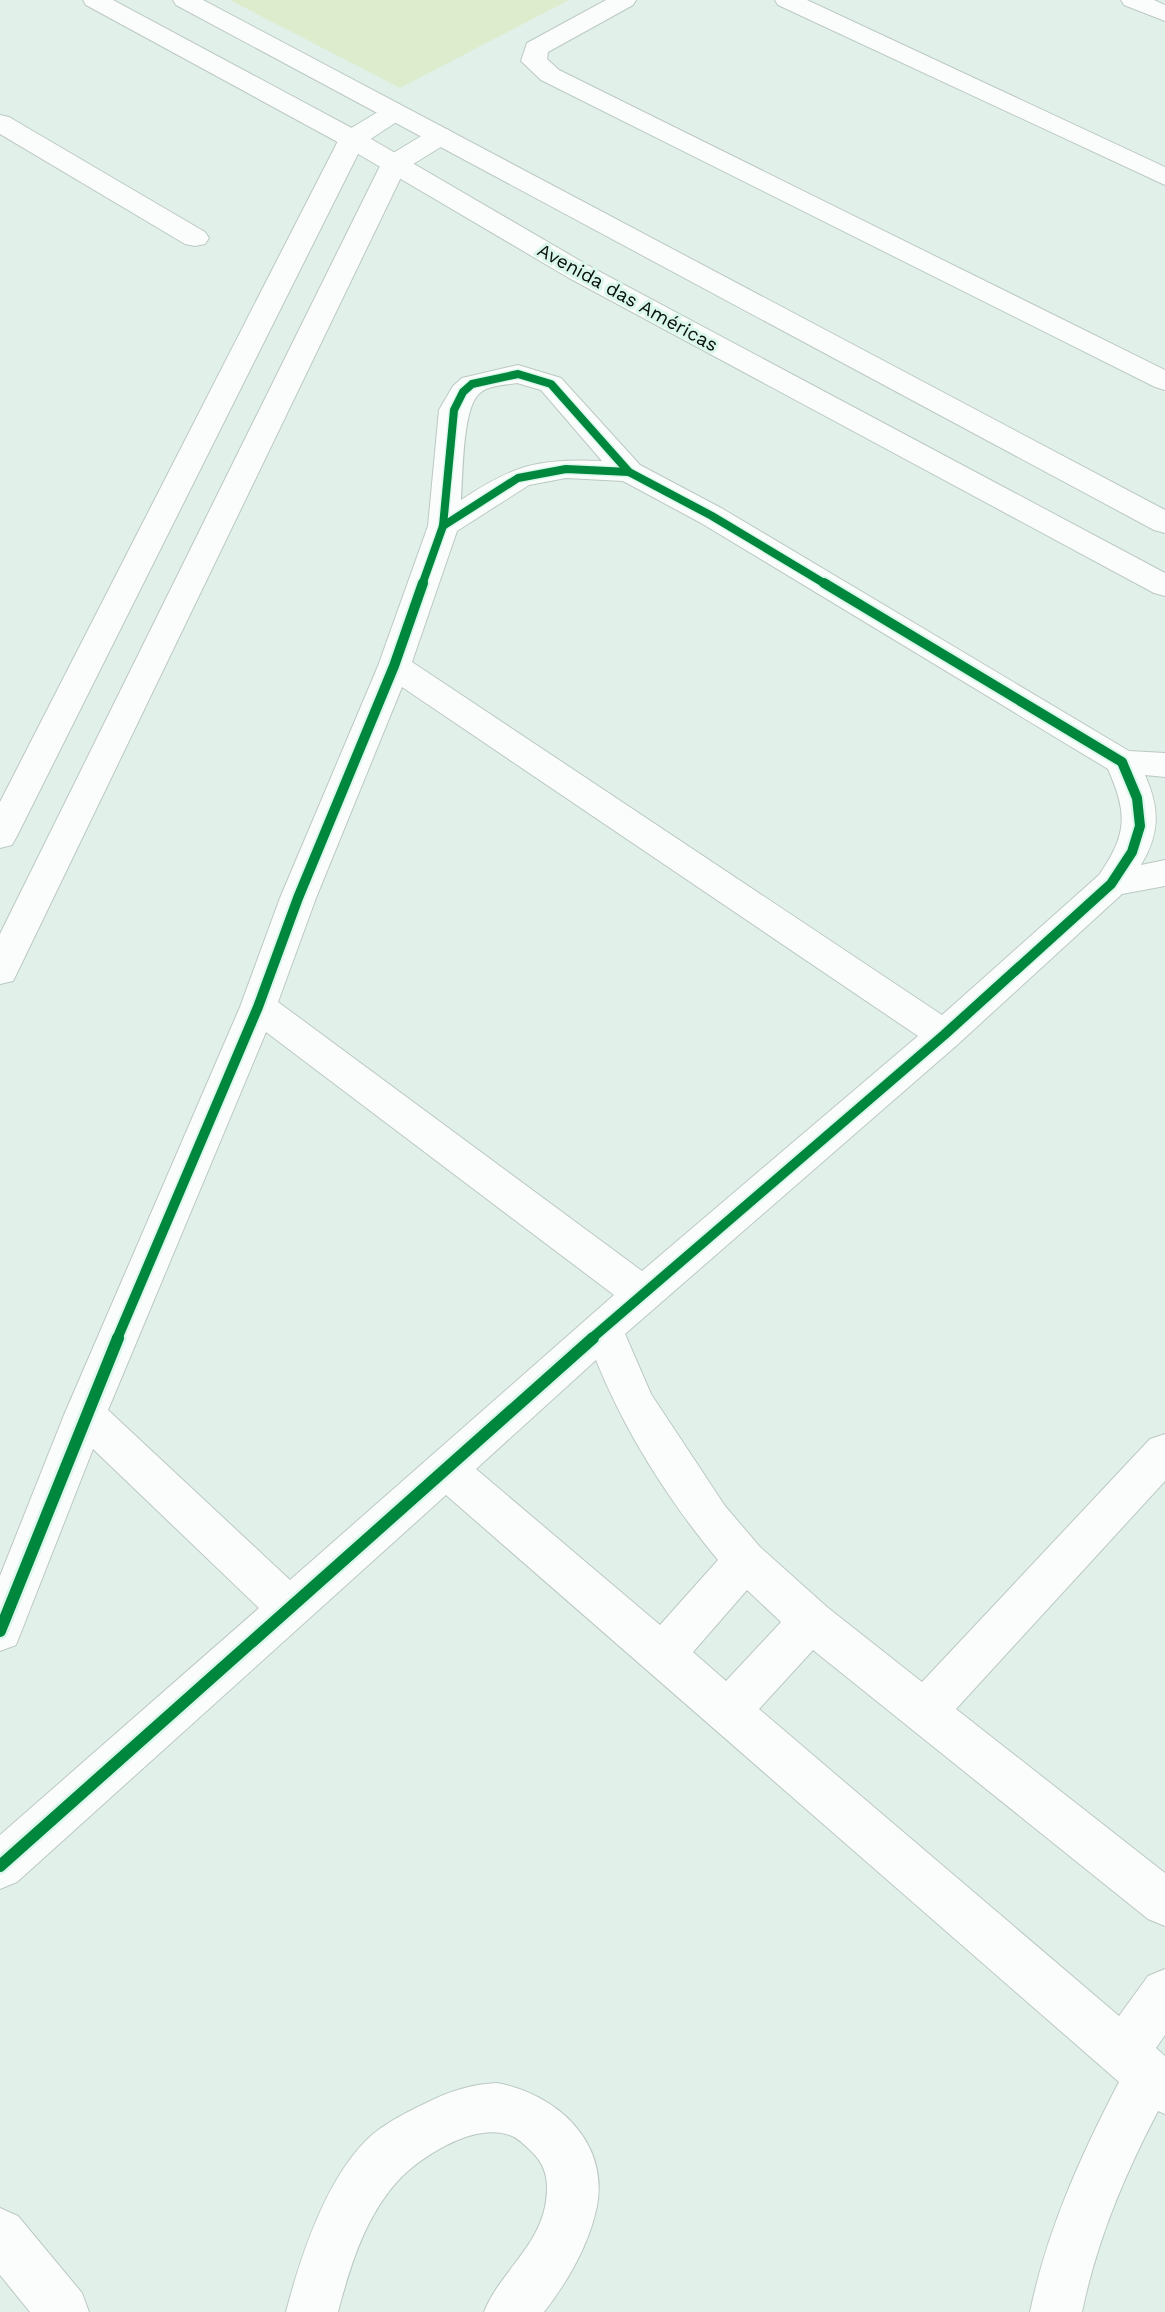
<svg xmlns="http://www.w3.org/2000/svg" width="1165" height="2312" font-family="'Work Sans',sans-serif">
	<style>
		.green { fill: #dceccc }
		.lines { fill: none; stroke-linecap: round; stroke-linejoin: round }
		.street-casing { stroke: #bcc8c3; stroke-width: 2 }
		.secondary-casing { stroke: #bcc8c3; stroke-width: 2 }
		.street { fill: #fafdfc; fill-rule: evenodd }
		.secondary { fill: #fafdfc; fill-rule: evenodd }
		.cycleway-far2-casing { stroke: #dbf7eb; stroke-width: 11 }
		.cycleway-far1-casing { stroke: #dbf7eb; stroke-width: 14 }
		.cycleway-casing { stroke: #dbf7eb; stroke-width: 17 }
		.cycleway-far2 { stroke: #00873e; stroke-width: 8 }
		.cycleway-far1 { stroke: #00873e; stroke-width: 10 }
		.cycleway { stroke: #00873e; stroke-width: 12 }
		.labels { text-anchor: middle; stroke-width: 6; stroke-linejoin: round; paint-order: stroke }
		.far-street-label { font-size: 19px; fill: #08120e; stroke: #dbf7eb }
	</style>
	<rect width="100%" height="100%" fill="#e1f1ea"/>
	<path class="green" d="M 230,0 L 569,0 L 400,88 Z"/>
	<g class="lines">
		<defs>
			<g id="street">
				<path d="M 606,0 L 636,0 L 633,5 L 548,52 L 547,59 L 559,70 L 1165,370 L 1165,390 L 1155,387 L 541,80 L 521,61 L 527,43 Z"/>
				<path d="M 775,0 L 807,0 L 1165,167 L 1165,185 L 778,5 Z"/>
				<path d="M 1121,0 L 1154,0 L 1165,5 L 1165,21 L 1124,5 Z"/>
				<path d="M 395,104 L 404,107 L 408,112 L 404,117 L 363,144 L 17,836 L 12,845 L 0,848 L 0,802 L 339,139 L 343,133 L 386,107 Z"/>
				<path d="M 0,115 L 9,117 L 205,232 L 209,238 L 205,244 L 195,246 L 185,244 L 0,134 Z"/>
				<path d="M 440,128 L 449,130 L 453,136 L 449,142 L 405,169 L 18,971 L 13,981 L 0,984 L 0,934 L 381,164 L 385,158 L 431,130 Z"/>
				<path d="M 518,365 L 561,378 L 640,465 L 723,509 L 1129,751 L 1165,753 L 1165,777 L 1145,775 C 1160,809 1160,833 1141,865 L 1165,860 L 1165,886 L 1122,894 L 957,1045 L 625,1334 L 651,1394 L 725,1506 L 760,1547 L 827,1607 L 922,1682 L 1150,1439 L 1165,1434 L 1165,1481 L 956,1709 L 1165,1873 L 1165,1926 L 1148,1919 L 813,1650 L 759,1709 L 1119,2016 L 1148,1976 L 1165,1969 L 1165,2035 L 1156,2048 L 1165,2056 L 1165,2114 L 1158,2111 C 1124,2176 1097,2240 1082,2312 L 1030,2312 C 1047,2230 1081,2155 1119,2082 L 446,1495 L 17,1882 L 0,1889 L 0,1835 L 259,1608 L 93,1449 L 16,1645 L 0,1651 L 0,1576 L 64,1415 L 240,1007 L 280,898 L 378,666 L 428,526 L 439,410 L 453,386 L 462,378 ZM 517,383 L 541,390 L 602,461 C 538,458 514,465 461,500 C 463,476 462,407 480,393 C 489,385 505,385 517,383 ZM 566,478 L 623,481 L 701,523 L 1108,769 C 1128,815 1127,834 1099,875 L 942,1015 L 412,662 L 457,531 L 529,485 ZM 402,687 L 918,1036 L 642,1271 L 278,1002 L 316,898 ZM 266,1032 L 614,1295 L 290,1580 L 108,1410 ZM 596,1360 C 625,1432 669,1501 718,1560 L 660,1625 L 476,1469 ZM 747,1590 L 781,1622 L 726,1681 L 693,1652 Z"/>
				<path d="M 497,2083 C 556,2094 609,2141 597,2206 C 589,2245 568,2281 544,2312 L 484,2312 C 499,2274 536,2249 545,2207 C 549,2186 548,2168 533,2153 C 527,2147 519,2139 512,2136 C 479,2122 433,2150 409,2170 C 369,2205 351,2262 338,2312 L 286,2312 C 301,2255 327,2174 373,2134 C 388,2122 407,2112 424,2104 C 447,2092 471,2084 497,2083 Z"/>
				<path d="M 0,2208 L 18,2216 L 82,2293 L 89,2312 L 30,2312 L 0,2275 Z"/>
			</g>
			<g id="secondary">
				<path d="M 83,0 L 113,0 L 361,133 L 589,266 L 1165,573 L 1165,596 L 1154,593 L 569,278 L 343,145 L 86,5 Z"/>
				<path d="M 173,0 L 203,0 L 1165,510 L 1165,533 L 1154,530 L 176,5 Z"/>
			</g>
		</defs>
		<use href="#street" class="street-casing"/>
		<use href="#secondary" class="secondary-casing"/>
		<use href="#street" class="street"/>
		<use href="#secondary" class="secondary"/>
		<defs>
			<g id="cycleway-far2">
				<path d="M 443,526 L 518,478 L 566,469 L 629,472 L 712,516 L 827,585"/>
				<path d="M 422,585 L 443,526 L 454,410 L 463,392 L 472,384 L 518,374 L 551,384 L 629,472"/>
			</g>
			<g id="cycleway-far1">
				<path d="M 117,1339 L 258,1007 L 298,898 L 394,666 L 423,583"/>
				<path d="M 591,1339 L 944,1035 L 1111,884 L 1132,852 L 1140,826 L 1137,798 L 1122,762 L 824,583"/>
			</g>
			<g id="cycleway">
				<path d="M 0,1631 L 118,1338"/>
				<path d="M 0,1866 L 593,1338"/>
			</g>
		</defs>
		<use href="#cycleway-far2" class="cycleway-far2-casing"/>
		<use href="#cycleway-far1" class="cycleway-far1-casing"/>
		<use href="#cycleway" class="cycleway-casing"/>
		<use href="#cycleway-far2" class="cycleway-far2"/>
		<use href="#cycleway-far1" class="cycleway-far1"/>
		<use href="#cycleway" class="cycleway"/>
	</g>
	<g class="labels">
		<g class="far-street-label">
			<text transform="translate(628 297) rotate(29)" y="7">Avenida das Américas</text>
		</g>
	</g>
</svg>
